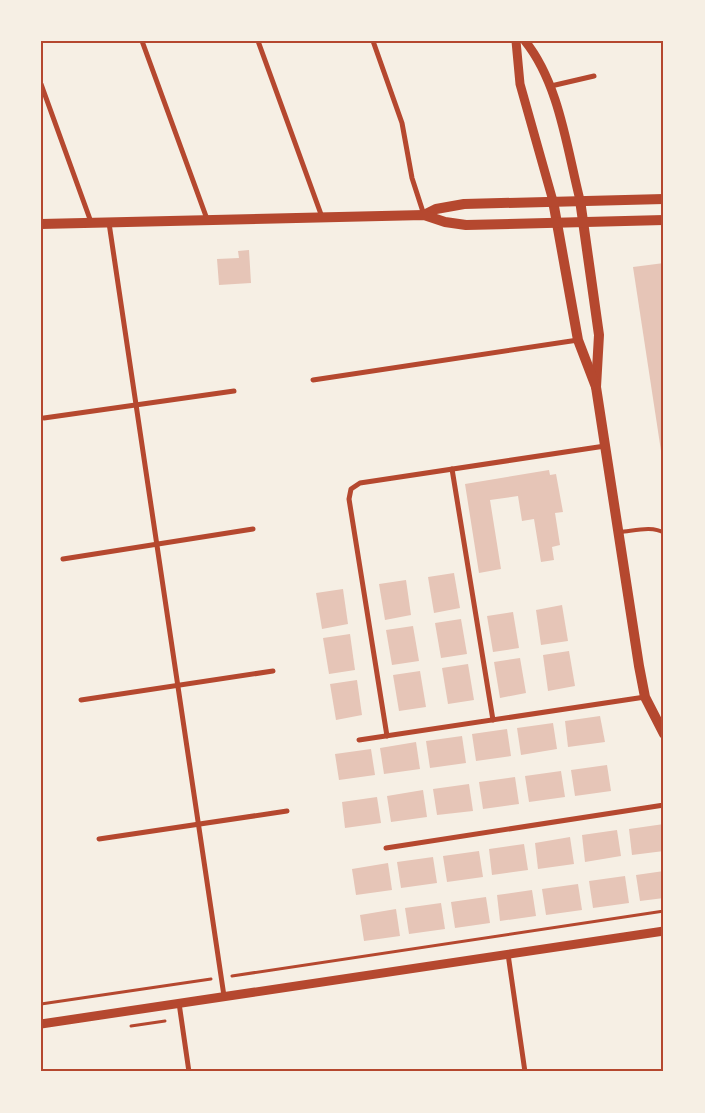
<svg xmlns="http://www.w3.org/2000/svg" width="705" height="1113" font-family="Helvetica,sans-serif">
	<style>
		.building { fill: #e6c5b7 }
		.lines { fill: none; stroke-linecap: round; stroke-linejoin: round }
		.path { stroke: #b5482f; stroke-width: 3 }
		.service { stroke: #b5482f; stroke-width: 4 }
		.minor { stroke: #b5482f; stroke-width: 5 }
		.tertiary { stroke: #b5482f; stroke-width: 9 }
		.secondary { stroke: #b5482f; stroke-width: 10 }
		.neatline { fill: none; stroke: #b5482f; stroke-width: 2 }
	</style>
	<rect width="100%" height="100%" fill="#f6efe4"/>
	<g class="building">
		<path d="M 249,250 L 251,283 L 219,285 L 217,259 L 239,258 L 238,251 Z"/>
		<path d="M 664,263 L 664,463 L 663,464 L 633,267 Z"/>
		<path d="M 549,470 L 550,475 L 556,474 L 563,512 L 555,513 L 560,545 L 552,547 L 554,560 L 541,562 L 534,519 L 522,521 L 518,496 L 490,500 L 501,569 L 479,573 L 465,484 Z"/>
		<path d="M 454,573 L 460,608 L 434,613 L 428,577 Z"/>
		<path d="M 406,580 L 411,615 L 385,620 L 379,584 Z"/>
		<path d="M 343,589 L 348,624 L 322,629 L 316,593 Z"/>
		<path d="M 562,605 L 568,641 L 541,645 L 536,610 Z"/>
		<path d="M 513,612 L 519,648 L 493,652 L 487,616 Z"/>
		<path d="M 461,619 L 467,654 L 441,658 L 435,623 Z"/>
		<path d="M 413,626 L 419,661 L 392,665 L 386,630 Z"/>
		<path d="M 350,634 L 355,670 L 329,674 L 323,638 Z"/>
		<path d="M 569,651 L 575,686 L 548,691 L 543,655 Z"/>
		<path d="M 520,658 L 526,693 L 500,698 L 494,662 Z"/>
		<path d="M 468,664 L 474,700 L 448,704 L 442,668 Z"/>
		<path d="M 420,671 L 426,707 L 399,711 L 393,675 Z"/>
		<path d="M 357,680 L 362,715 L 336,720 L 330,684 Z"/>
		<path d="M 600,716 L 605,742 L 568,747 L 565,721 Z"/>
		<path d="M 553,723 L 557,749 L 521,755 L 517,728 Z"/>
		<path d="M 507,729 L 511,756 L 476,761 L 472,734 Z"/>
		<path d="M 462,736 L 466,763 L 430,768 L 426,741 Z"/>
		<path d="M 416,742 L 420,769 L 384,774 L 380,748 Z"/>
		<path d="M 371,749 L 375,775 L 339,780 L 335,754 Z"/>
		<path d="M 607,765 L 611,791 L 575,796 L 571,770 Z"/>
		<path d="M 561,771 L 565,797 L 529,802 L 525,776 Z"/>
		<path d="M 515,777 L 519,804 L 483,809 L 479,782 Z"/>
		<path d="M 469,784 L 473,811 L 437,815 L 433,789 Z"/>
		<path d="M 423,790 L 427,817 L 391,822 L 387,796 Z"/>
		<path d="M 377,797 L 381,823 L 345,828 L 342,802 Z"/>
		<path d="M 664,824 L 664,851 L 632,855 L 629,829 Z"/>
		<path d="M 617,830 L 621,856 L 585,862 L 582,835 Z"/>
		<path d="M 570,837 L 574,864 L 538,869 L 535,843 Z"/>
		<path d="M 524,844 L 528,870 L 492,875 L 489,849 Z"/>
		<path d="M 479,851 L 483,877 L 447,882 L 443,856 Z"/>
		<path d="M 433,857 L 437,883 L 401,888 L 397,862 Z"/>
		<path d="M 388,863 L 392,890 L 356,895 L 352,869 Z"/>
		<path d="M 664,871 L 664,898 L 640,901 L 636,875 Z"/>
		<path d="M 625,876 L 629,903 L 593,908 L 589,881 Z"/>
		<path d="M 578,884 L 582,910 L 546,915 L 542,889 Z"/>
		<path d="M 532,890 L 536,916 L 500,921 L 497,895 Z"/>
		<path d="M 486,897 L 490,923 L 455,928 L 451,902 Z"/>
		<path d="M 441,903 L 445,929 L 409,934 L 405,908 Z"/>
		<path d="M 396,909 L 400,936 L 364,941 L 360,915 Z"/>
	</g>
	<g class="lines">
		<g class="path">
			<path d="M 232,976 L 664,911"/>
			<path d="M 41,1004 L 211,979"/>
			<path d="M 131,1026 L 165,1021"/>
		</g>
		<path class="service" d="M 620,532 C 633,531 653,525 664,533"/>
		<g class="minor">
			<path d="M 142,41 L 207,219"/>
			<path d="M 258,41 L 322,217"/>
			<path d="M 373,41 L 402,123 L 412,178 L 424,215"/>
			<path d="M 41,84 L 91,222"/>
			<path d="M 551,86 L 594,76"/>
			<path d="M 109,223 L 224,996"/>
			<path d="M 313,380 L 578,340"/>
			<path d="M 44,418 L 234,391"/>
			<path d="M 452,469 L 493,720"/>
			<path d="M 63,559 L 253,529"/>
			<path d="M 81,700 L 273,671"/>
			<path d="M 387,736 L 349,499 L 351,489 L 360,483 L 605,446"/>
			<path d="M 359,740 L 645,697"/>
			<path d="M 99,839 L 287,811"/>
			<path d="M 386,848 L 664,805"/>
			<path d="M 508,954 L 525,1072"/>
			<path d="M 179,1003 L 189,1072"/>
		</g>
		<g class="tertiary">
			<path d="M 516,41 L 520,84 L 553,201"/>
			<path d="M 525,41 C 559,83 567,149 580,200"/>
			<path d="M 41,1024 L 664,931"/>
		</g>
		<g class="secondary">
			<path d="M 580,200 L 599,335 L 596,387 L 639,666 L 645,697 L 664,734"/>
			<path d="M 553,201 L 578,340 L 596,387"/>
			<path d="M 424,215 L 436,209 L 464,204 L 664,199"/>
			<path d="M 41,224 L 424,215 L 445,222 L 466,225 L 664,220"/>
		</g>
	</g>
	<rect width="705" height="1113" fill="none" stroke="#f6efe4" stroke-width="85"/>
	<rect x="42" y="42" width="620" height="1028" class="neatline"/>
</svg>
